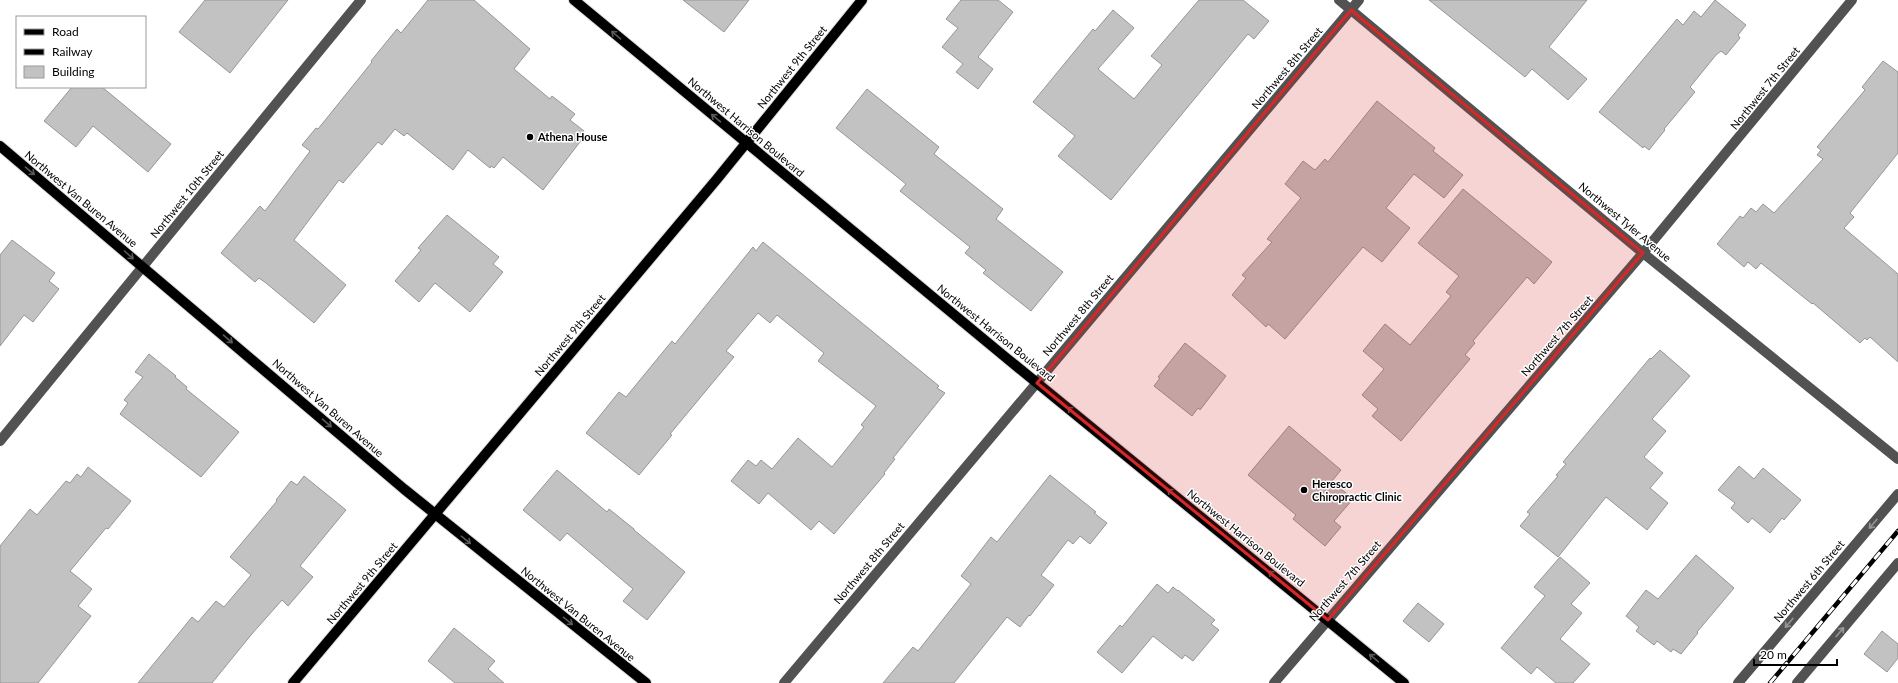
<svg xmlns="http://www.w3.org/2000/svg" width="1898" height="683" font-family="Lato,sans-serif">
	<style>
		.building { fill: #c2c2c2; stroke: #969696 }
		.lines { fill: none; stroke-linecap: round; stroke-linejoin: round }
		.major-casing { stroke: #dbdbdb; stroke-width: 12 }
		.minor { stroke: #525252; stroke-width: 10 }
		.major { stroke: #000; stroke-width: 10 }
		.rail-casing { stroke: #000; stroke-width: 4.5 }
		.rail { stroke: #fff; stroke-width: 3; stroke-dasharray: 9; stroke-linecap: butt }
		.oneway { stroke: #595959 }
		.oneway2 { stroke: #979797 }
		.marked { fill: #d62828; fill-opacity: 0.2; stroke: #d62828; stroke-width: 3; stroke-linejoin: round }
		.poi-dot { fill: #000; stroke: #fff; stroke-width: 1.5 }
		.labels { text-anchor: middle; stroke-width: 3; stroke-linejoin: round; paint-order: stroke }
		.street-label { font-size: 11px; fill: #000; stroke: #fff }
		.poi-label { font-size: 11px; font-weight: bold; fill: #000; stroke: #fff; text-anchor: start }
	</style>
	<rect width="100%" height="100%" fill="#fff"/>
	<g class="building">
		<path d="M 205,0 L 288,0 L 230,73 L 179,32 Z"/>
		<path d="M 428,0 L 474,0 L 530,49 L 514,69 L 550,99 L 552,96 L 575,114 L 570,120 L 584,131 L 580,136 L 583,138 L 543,190 L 503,157 L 494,168 L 491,166 L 490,168 L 468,150 L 453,170 L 407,133 L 404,136 L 395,129 L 382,145 L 378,142 L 343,183 L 339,180 L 294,240 L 346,285 L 314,323 L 266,283 L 259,278 L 255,282 L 221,253 L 260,206 L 265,211 L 308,154 L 310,151 L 302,145 L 316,128 L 318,129 L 372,62 L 371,61 L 397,29 L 401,33 Z"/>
		<path d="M 683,0 L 749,0 L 724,32 Z"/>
		<path d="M 961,0 L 998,0 L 1013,12 L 978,57 L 993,69 L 978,89 L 956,72 L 963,64 L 942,47 L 958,28 L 946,19 Z"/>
		<path d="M 1199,0 L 1243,0 L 1269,21 L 1254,39 L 1248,34 L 1111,200 L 1058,156 L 1075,136 L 1033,102 L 1093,29 L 1095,31 L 1113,10 L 1134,28 L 1098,69 L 1134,99 L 1162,65 L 1151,56 Z"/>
		<path d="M 1429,0 L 1587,0 L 1549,47 L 1587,79 L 1568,100 L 1532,69 L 1525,77 Z"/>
		<path d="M 1715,0 L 1746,25 L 1738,35 L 1740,38 L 1726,55 L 1721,51 L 1716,55 L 1690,87 L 1695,92 L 1664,129 L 1665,130 L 1649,150 L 1644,146 L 1643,148 L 1599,112 L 1677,19 L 1683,25 L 1694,11 L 1701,17 Z"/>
		<path d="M 1883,61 L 1898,72 L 1898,153 L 1850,213 L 1854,217 L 1844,228 L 1898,274 L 1898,362 L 1870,337 L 1867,340 L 1865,338 L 1860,343 L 1813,303 L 1812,304 L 1761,263 L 1756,269 L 1748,262 L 1744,267 L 1717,244 L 1740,216 L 1743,218 L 1751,208 L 1756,212 L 1763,204 L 1774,213 L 1823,159 L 1817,155 L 1821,150 L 1817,147 L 1865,90 L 1862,87 Z"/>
		<path d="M 72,87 L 102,87 L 171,144 L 148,172 L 93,126 L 76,147 L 44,121 Z"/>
		<path d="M 867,89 L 939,147 L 934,154 L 1003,209 L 996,219 L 1063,272 L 1031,311 L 983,273 L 986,270 L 965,253 L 970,247 L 900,191 L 906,184 L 836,128 Z"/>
		<path d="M 1377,101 L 1435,148 L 1433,151 L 1463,175 L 1444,198 L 1414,174 L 1386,208 L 1410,228 L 1382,262 L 1363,247 L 1285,339 L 1268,324 L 1266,327 L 1232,295 L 1246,278 L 1242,275 L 1272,242 L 1267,239 L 1301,198 L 1285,184 L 1303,161 L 1315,170 L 1325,159 L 1328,162 Z"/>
		<path d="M 1463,189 L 1552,262 L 1534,284 L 1527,277 L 1473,341 L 1475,343 L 1465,355 L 1470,359 L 1401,441 L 1372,416 L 1378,409 L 1362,395 L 1384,369 L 1363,351 L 1385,324 L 1410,345 L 1451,296 L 1446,292 L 1459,276 L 1418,243 Z"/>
		<path d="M 447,215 L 499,257 L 493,264 L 503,272 L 470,312 L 435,283 L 419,302 L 395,281 L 421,250 L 418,248 Z"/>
		<path d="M 12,240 L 55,273 L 49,281 L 59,289 L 33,322 L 24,315 L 0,346 L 0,255 Z"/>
		<path d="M 763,242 L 939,386 L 937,388 L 945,393 L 893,458 L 895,459 L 884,473 L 885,474 L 834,534 L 819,521 L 811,530 L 768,493 L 759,504 L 731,481 L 748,460 L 756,466 L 761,460 L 772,469 L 798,438 L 832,467 L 864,427 L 861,425 L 876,406 L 818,361 L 824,353 L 777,315 L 770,323 L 758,313 L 726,351 L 734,357 L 670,434 L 672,435 L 639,475 L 586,433 L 619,392 L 626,397 L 672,341 L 675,344 L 753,247 L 756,251 Z"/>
		<path d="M 1185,343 L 1226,376 L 1200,410 L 1198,408 L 1192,416 L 1154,386 L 1160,378 L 1158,377 Z"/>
		<path d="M 1660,350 L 1690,376 L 1652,419 L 1666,431 L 1644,457 L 1663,473 L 1650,488 L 1668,503 L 1647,530 L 1606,497 L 1558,557 L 1520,526 L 1530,514 L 1527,512 L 1558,476 L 1556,475 L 1566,464 L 1563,462 L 1650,358 L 1651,359 Z"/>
		<path d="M 149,354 L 176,376 L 175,377 L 187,387 L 186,389 L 239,432 L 201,477 L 120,414 L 128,403 L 124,400 L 143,377 L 135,372 Z"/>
		<path d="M 1289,426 L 1341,470 L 1332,481 L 1353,499 L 1334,521 L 1341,527 L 1325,546 L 1293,519 L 1296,515 L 1248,475 Z"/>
		<path d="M 1739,466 L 1754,479 L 1763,468 L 1801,500 L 1784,520 L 1782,518 L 1770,533 L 1752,518 L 1748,523 L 1731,508 L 1735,503 L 1718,490 Z"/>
		<path d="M 88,467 L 131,501 L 108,529 L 106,528 L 70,571 L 92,589 L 78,606 L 91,616 L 38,683 L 0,683 L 0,546 L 30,509 L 37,515 L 66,481 L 70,483 L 77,474 L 81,477 Z"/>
		<path d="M 557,470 L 607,512 L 609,509 L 634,529 L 634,530 L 685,572 L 647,620 L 623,601 L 633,589 L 567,533 L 560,541 L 523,510 Z"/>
		<path d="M 1050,475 L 1096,512 L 1094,513 L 1107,523 L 1090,544 L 1080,536 L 1073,544 L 1068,540 L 1041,575 L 1054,585 L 1030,616 L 1029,615 L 1020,627 L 1007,617 L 954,683 L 883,683 L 913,647 L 918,651 L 971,584 L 961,576 L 991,537 L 997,542 Z"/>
		<path d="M 304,476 L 346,510 L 300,566 L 313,577 L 288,606 L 282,600 L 251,635 L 212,683 L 138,683 L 192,617 L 198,622 L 216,601 L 224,607 L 251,575 L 230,557 L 277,501 L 276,500 L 291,481 L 297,485 Z"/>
		<path d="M 1696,555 L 1734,588 L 1697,632 L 1698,633 L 1681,654 L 1673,649 L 1671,652 L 1657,641 L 1654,645 L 1636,631 L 1639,627 L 1626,616 L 1646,590 L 1658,599 Z"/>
		<path d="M 1560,557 L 1590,583 L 1571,604 L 1582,613 L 1560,639 L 1590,664 L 1573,683 L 1556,683 L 1537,667 L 1531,674 L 1501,648 L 1545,596 L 1534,587 Z"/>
		<path d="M 1157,584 L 1168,593 L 1173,587 L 1178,591 L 1178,590 L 1215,620 L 1211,624 L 1219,630 L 1193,661 L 1185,655 L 1182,659 L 1153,636 L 1122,673 L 1097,652 L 1120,625 L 1122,627 Z"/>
		<path d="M 1418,603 L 1444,624 L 1429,642 L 1403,621 Z"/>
		<path d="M 454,628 L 495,661 L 488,669 L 504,683 L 455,683 L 428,661 Z"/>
		<path d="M 1882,631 L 1898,644 L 1898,658 L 1887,672 L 1864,654 Z"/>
	</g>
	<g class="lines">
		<defs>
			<g id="major">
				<path d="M 574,0 L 1004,356 L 1404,683"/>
				<path d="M 0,146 L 404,489 L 646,683"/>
				<path d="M 293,683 L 717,179 L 862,0"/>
			</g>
		</defs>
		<use href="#major" class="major-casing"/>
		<g class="minor">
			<path d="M 1339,0 L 1643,253 L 1898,459"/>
			<path d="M 0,441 L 361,0"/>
			<path d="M 784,683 L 1359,0"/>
			<path d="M 1274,683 L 1643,253 L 1852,0"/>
			<path d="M 1738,683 L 1898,494"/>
			<path d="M 1797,683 L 1898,563"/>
		</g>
		<use href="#major" class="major"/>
		<defs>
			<path id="rail" d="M 1770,683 L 1898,531"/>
		</defs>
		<use href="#rail" class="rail-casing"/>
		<use href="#rail" class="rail"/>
	</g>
	<defs><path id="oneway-shaft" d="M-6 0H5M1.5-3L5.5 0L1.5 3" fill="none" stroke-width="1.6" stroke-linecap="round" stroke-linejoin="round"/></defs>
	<g class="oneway">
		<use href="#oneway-shaft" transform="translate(616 35) rotate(-140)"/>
		<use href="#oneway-shaft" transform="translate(716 118) rotate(-140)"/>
		<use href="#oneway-shaft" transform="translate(30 171) rotate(40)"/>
		<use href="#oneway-shaft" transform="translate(129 255) rotate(42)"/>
		<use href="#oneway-shaft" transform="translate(228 339) rotate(41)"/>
		<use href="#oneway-shaft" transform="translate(1072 411) rotate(-141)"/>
		<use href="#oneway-shaft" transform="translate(327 423) rotate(41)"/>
		<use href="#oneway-shaft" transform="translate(1172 493) rotate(-140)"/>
		<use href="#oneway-shaft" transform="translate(466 540) rotate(39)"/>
		<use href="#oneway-shaft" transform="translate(1273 575) rotate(-141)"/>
		<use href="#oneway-shaft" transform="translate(568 621) rotate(39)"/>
		<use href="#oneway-shaft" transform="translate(1374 658) rotate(-140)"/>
	</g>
	<g class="oneway2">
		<use href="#oneway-shaft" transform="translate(1873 524) rotate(130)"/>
		<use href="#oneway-shaft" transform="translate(1789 623) rotate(130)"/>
		<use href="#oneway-shaft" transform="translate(1840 632) rotate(-50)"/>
	</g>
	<path class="marked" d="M 1351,10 L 1643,253 L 1328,620 L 1037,383 Z"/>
	<g class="poi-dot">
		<circle cx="530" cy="137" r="4"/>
		<circle cx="1304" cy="490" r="4"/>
	</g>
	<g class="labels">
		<g class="street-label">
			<text transform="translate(792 67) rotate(-51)" y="4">Northwest 9th Street</text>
			<text transform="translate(1287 68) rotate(-50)" y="4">Northwest 8th Street</text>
			<text transform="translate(1765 88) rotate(-51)" y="4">Northwest 7th Street</text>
			<text transform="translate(746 127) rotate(40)" y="4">Northwest Harrison Boulevard</text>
			<text transform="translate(187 194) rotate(-51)" y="4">Northwest 10th Street</text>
			<text transform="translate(81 199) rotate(40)" y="4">Northwest Van Buren Avenue</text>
			<text transform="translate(1625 222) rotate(40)" y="4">Northwest Tyler Avenue</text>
			<text transform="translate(1078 315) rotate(-50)" y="4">Northwest 8th Street</text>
			<text transform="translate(996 333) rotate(39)" y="4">Northwest Harrison Boulevard</text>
			<text transform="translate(570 335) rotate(-50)" y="4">Northwest 9th Street</text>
			<text transform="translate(1557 336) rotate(-49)" y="4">Northwest 7th Street</text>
			<text transform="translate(328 408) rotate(41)" y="4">Northwest Van Buren Avenue</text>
			<text transform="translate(1246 538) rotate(39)" y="4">Northwest Harrison Boulevard</text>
			<text transform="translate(869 563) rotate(-50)" y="4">Northwest 8th Street</text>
			<text transform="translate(1345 581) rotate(-49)" y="4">Northwest 7th Street</text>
			<text transform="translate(1809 581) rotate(-50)" y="4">Northwest 6th Street</text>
			<text transform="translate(362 583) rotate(-50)" y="4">Northwest 9th Street</text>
			<text transform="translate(578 614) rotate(39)" y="4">Northwest Van Buren Avenue</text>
		</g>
		<g class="poi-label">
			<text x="538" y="141">Athena House</text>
			<text x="1312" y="488">Heresco<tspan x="1312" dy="13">Chiropractic Clinic</tspan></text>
		</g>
	</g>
	<rect x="16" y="16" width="130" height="72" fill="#ffffff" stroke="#999999"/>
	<rect x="24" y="29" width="20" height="6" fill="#000000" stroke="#999999"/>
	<text x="52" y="36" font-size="12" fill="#000000">Road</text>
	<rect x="24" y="49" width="20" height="6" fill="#000000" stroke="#999999"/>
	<text x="52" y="56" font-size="12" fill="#000000">Railway</text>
	<rect x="24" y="66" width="20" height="12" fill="#c2c2c2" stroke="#999999"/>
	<text x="52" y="76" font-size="12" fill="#000000">Building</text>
	<path d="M1754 659v6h83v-6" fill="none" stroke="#000000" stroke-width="2"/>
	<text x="1760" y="659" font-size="12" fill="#000000" stroke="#ffffff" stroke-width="3" paint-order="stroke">20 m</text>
</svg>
